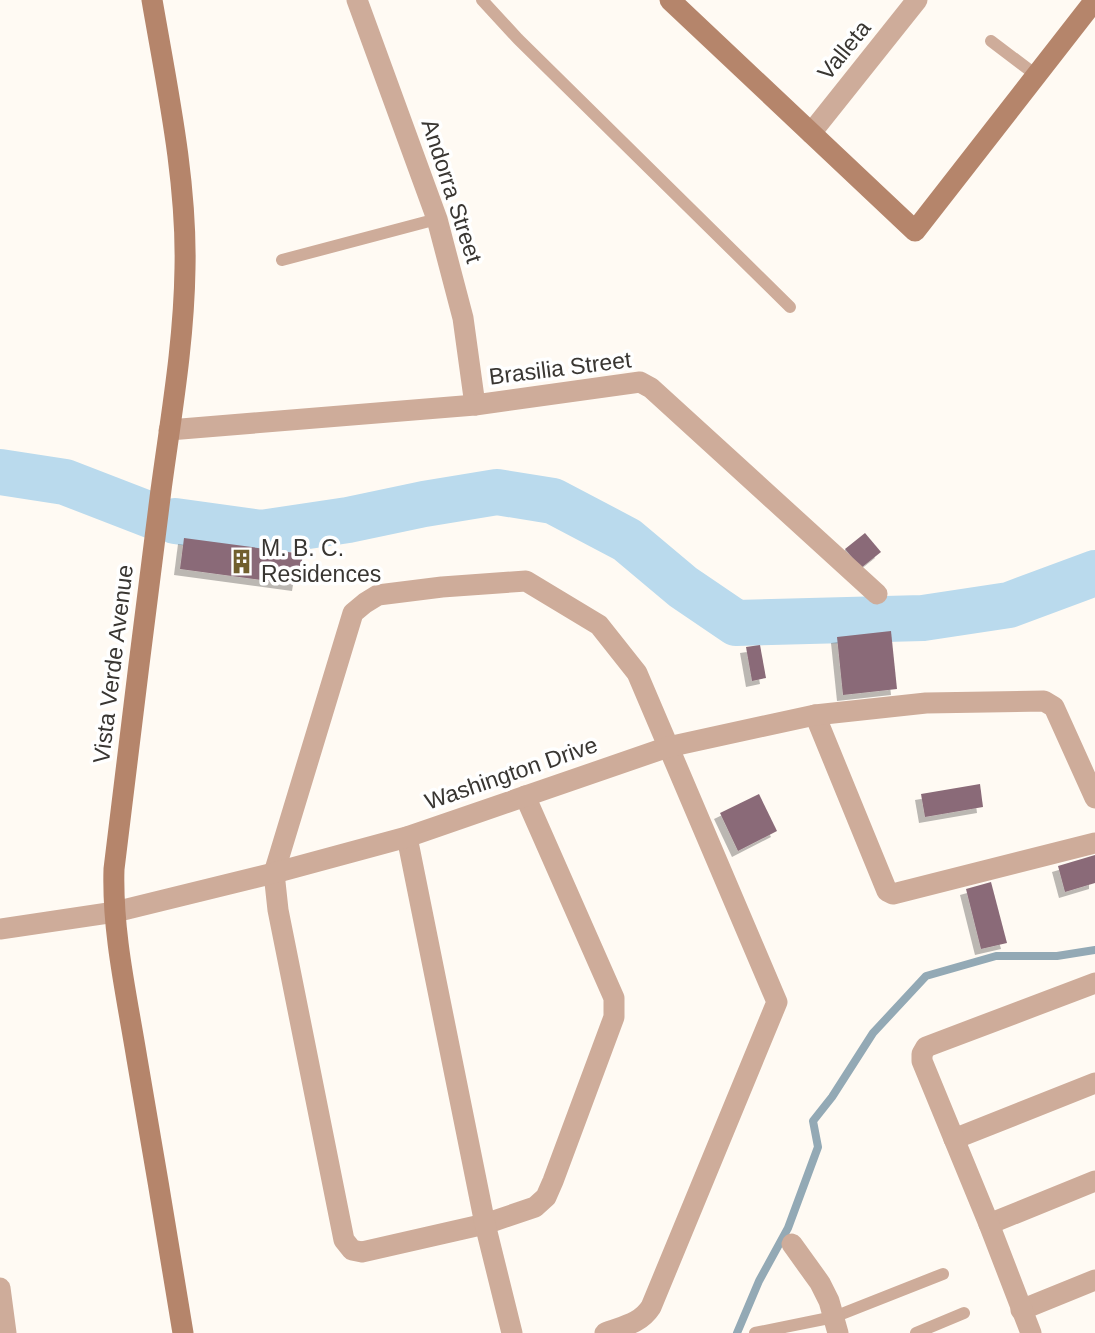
<svg xmlns="http://www.w3.org/2000/svg" width="1095" height="1333" font-family="Helvetica,sans-serif">
	<style>
		.lines { fill: none; stroke-linecap: round; stroke-linejoin: round }
		.stream { stroke: #93a9b5; stroke-width: 8 }
		.river { stroke: #badaed; stroke-width: 46 }
		.building { fill: #8a6b78; filter: url(#shadow) }
		.lane { stroke: #ceac9a; stroke-width: 12 }
		.street { stroke: #ceac9a; stroke-width: 21 }
		.secondary { stroke: #b5856b; stroke-width: 21 }
		.labels { text-anchor: middle; stroke-width: 7; stroke-linejoin: round; paint-order: stroke }
		.street-label { font-size: 23px; fill: #393632; stroke: #fff }
		.poi-label { font-size: 23px; fill: #393632; stroke: #fff; text-anchor: start }
	</style>
	<defs>
		<filter id="shadow"><feDropShadow dx="-6" dy="6" stdDeviation="0" flood-color="#0004"/></filter>
	</defs>
	<rect width="100%" height="100%" fill="#fffaf3"/>
	<g class="lines">
		<path class="stream" d="M 737,1333 L 759,1281 L 788,1228 L 818,1147 L 813,1121 L 832,1097 L 873,1033 L 926,976 L 996,956 L 1057,956 L 1095,950"/>
		<g class="river">
			<path d="M 0,472 L 65,482 L 153,516"/>
			<path d="M 175,521 L 261,533 L 348,520 L 424,504 L 497,492 L 553,501 L 627,540 L 683,587 L 736,623 L 923,618 L 1009,605 L 1095,573"/>
		</g>
	</g>
	<g class="building">
		<path d="M 865,533 L 881,552 L 861,568 L 845,549 Z"/>
		<path d="M 184,538 L 303,554 L 298,585 L 180,569 Z"/>
		<path d="M 891,631 L 897,689 L 843,695 L 837,637 Z"/>
		<path d="M 760,645 L 766,678 L 752,681 L 746,647 Z"/>
		<path d="M 980,784 L 983,807 L 925,817 L 921,794 Z"/>
		<path d="M 759,794 L 777,831 L 738,851 L 720,813 Z"/>
		<path d="M 1095,855 L 1095,883 L 1065,892 L 1058,866 Z"/>
		<path d="M 991,882 L 1007,943 L 981,949 L 966,889 Z"/>
	</g>
	<g class="lines">
		<g class="lane">
			<path d="M 482,0 L 518,39 L 790,307"/>
			<path d="M 991,41 L 1036,75"/>
			<path d="M 282,260 L 437,219"/>
			<path d="M 755,1333 L 834,1317 L 943,1274"/>
			<path d="M 916,1333 L 964,1313"/>
		</g>
		<g class="street">
			<path d="M 357,0 L 437,219 L 463,318 L 475,405"/>
			<path d="M 811,133 L 917,0"/>
			<path d="M 169,430 L 475,405 L 640,382 L 651,388 L 877,594"/>
			<path d="M 815,715 L 887,891 L 893,894 L 1095,843"/>
			<path d="M 525,796 L 614,998 L 614,1017 L 553,1181 L 546,1197 L 535,1207 L 485,1224 L 362,1252 L 352,1250 L 344,1240 L 278,910 L 274,873 L 353,613 L 365,603 L 378,595 L 442,587 L 526,581 L 599,625 L 637,673 L 777,1002 L 651,1307 C 640,1324 623,1326 605,1333"/>
			<path d="M 407,837 L 485,1224 L 512,1333"/>
			<path d="M 0,929 L 115,912 L 274,873 L 407,837 L 668,747 L 815,715 L 926,703 L 1044,701 L 1054,707 L 1095,798"/>
			<path d="M 954,1139 L 1095,1083"/>
			<path d="M 989,1224 L 1095,1181"/>
			<path d="M 792,1244 L 820,1283 L 829,1301 L 838,1333"/>
			<path d="M 0,1288 L 6,1333"/>
			<path d="M 1021,1310 L 1095,1280"/>
			<path d="M 1031,1333 L 989,1224 L 922,1061 L 922,1054 L 926,1047 L 1095,983"/>
		</g>
		<g class="secondary">
			<path d="M 152,0 C 167,87 187,180 185,268 C 184,343 171,416 161,490 C 145,616 129,743 114,869 C 112,933 127,997 137,1059 C 153,1150 168,1242 183,1333"/>
			<path d="M 670,0 L 915,231 L 1095,0"/>
		</g>
	</g>
	<defs>
		<symbol id="building-bare" viewBox="-9 -9 18 18"><path d="M-4-6H4V6H1V3H-1V6H-4ZM-2.5-4.3h1.7v1.8h-1.7ZM.8-4.3h1.7v1.8H.8ZM-2.5-1h1.7V.8h-1.7ZM.8-1h1.7V.8H.8Z" fill="#715f2d" stroke="#fff" stroke-width="2.5" paint-order="stroke"/></symbol>
	</defs>
	<g fill-rule="evenodd">
		<use href="#building-bare" x="224" y="544" width="35" height="35"/>
	</g>
	<g class="labels">
		<g class="street-label">
			<text transform="translate(844 50) rotate(-51)" y="8">Valleta</text>
			<text transform="translate(452 191) rotate(72)" y="8">Andorra Street</text>
			<text transform="translate(560 368) rotate(-7)" y="8">Brasilia Street</text>
			<text transform="translate(113 664) rotate(-83)" y="8">Vista Verde Avenue</text>
			<text transform="translate(511 773) rotate(-19)" y="8">Washington Drive</text>
		</g>
		<g class="poi-label">
			<text x="261" y="556">M. B. C.<tspan x="261" dy="26">Residences</tspan></text>
		</g>
	</g>
</svg>
